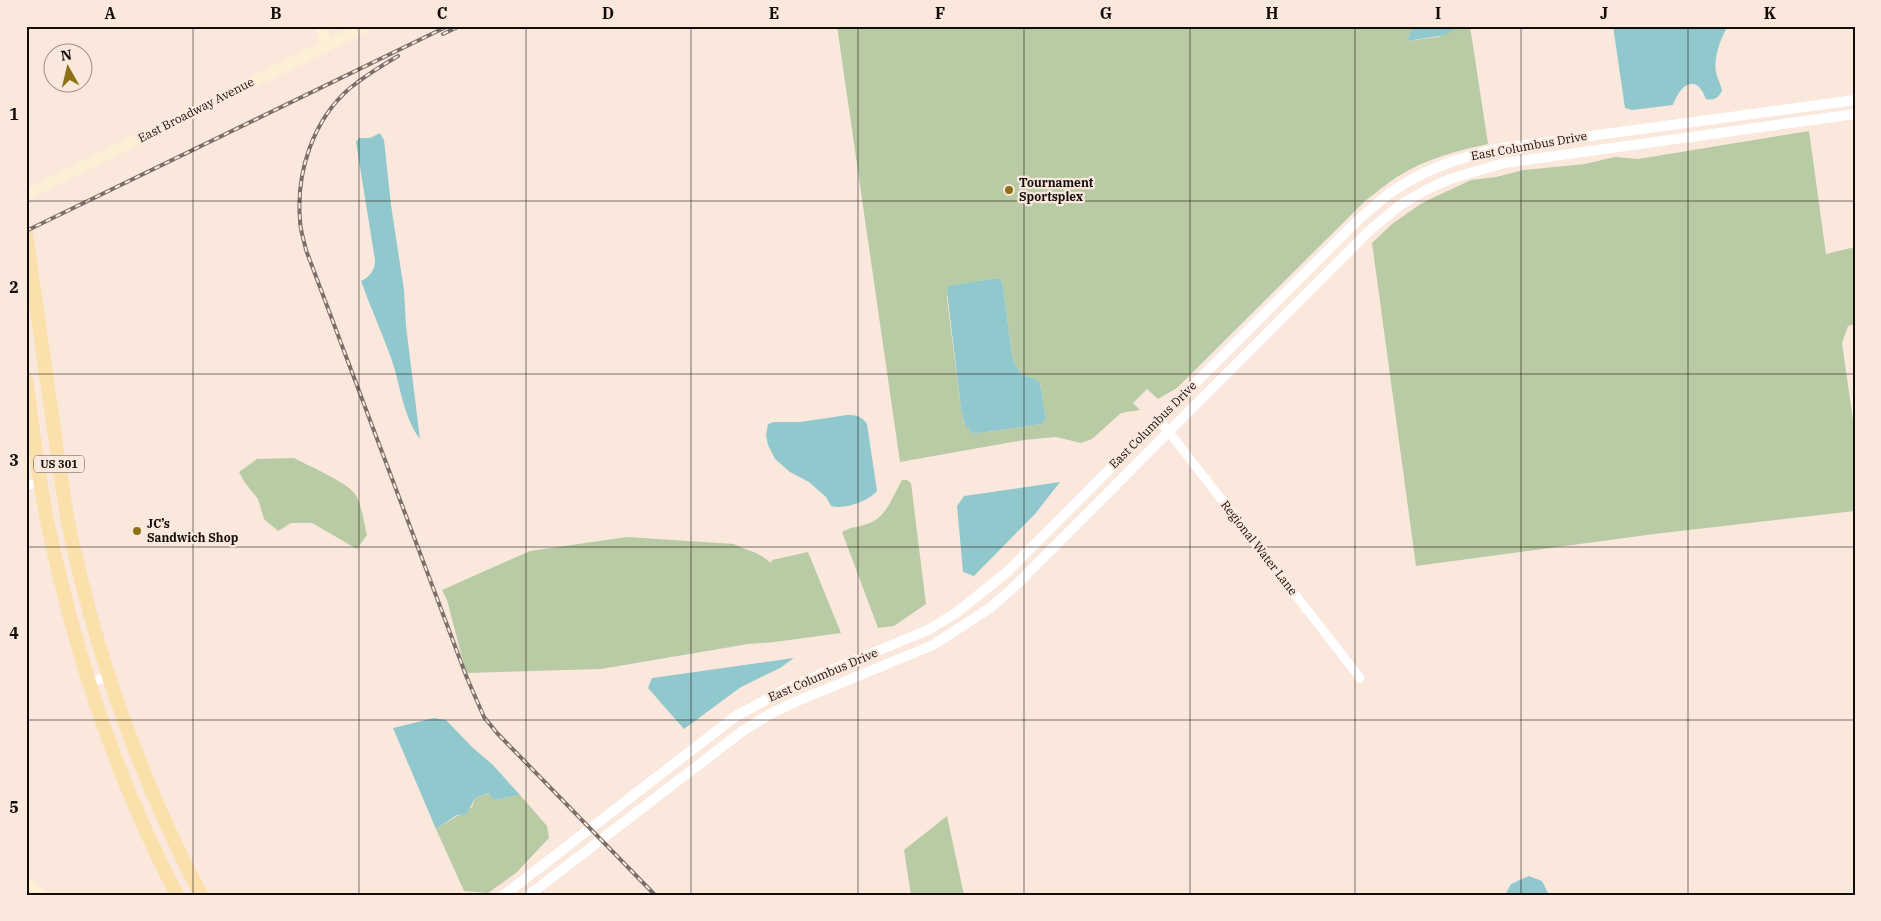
<svg xmlns="http://www.w3.org/2000/svg" width="1881" height="921" font-family="'IBM Plex Serif',serif">
<rect width="100%" height="100%" fill="#fae8dd"/>
<path fill="#b9cba4" fill-rule="evenodd" d="M837,26H1413L1407,41L1438,37L1461,26H1470L1488,144C1456,151 1425,159 1397,177C1386,184 1376,193 1366,200L1177,388L1158,399L1147,389L1133,403L1140,410L1121,413L1092,439L1081,443L1056,437L1024,440L900,462ZM997,278L1001,280L1003,286L1012,355L1014,362L1022,375L1032,378L1040,383L1046,418L1042,424L973,434L965,425L961,409L947,298L948,286Z
M1809,131L1826,254L1855,247V324L1848,326L1842,343L1855,434V511L1654,534L1416,566L1372,243L1392,224L1422,203L1471,180L1496,177L1523,170L1585,164L1615,157L1638,159Z
M294,458C307,465 347,482 355,494C362,505 364,523 367,535L357,549L312,523H291L278,531L264,519L258,499L245,483L239,472L257,459Z
M902,480H907L911,483L926,604L894,626L878,628L842,532C852,526 862,527 872,522C888,514 893,495 902,480Z
M627,537L734,544C749,552 756,550 771,563L772,560L808,552L841,633L775,642L748,644L601,669L466,673L447,600L442,590L530,551Z
M490,793L494,800L520,795L547,826L549,838L516,873L488,893L464,891L436,829L472,807L475,798Z
M947,816L964,895H911L904,850Z"/>
<path fill="#91c8ce" d="M1413,26H1461L1445,35L1407,41Z
M1613,26H1728C1720,39 1712,61 1717,76C1719,81 1721,86 1722,91C1718,98 1714,101 1706,99C1696,72 1680,85 1673,105L1632,110L1625,108Z
M380,133L384,140L391,205L404,290L406,326L420,439C403,417 400,383 391,358C382,332 370,307 361,281C370,277 375,270 375,260L356,142L359,138H370Z
M998,278L1001,280L1003,286L1012,355L1014,362L1022,375L1033,378L1040,383L1046,418L1042,424L973,434L965,425L961,409L947,291L948,286L952,285Z
M847,415C856,415 862,416 867,424L877,491C869,501 844,510 831,506L826,497L809,482L790,472L775,459L768,445L766,435L768,424L774,422H800Z
M1060,482L1035,514L974,576L963,572L957,506L964,496Z
M794,658L780,668L741,687L684,729L648,688L652,678Z
M434,718L446,720L472,747L493,765L520,795L494,800L489,793L475,798L467,814L457,815L436,829L393,728Z
M1529,876L1542,881L1549,895H1505L1511,884Z"/>
<g fill="none" stroke-linecap="round" stroke-linejoin="round">
<path stroke="#fff" stroke-width="9" d="M1159,419L1360,678
M26,486L41,482
M89,683L108,676"/>
<path stroke="#fff" stroke-width="10" d="M504,895L736,716L790,687L928,630L956,613L1006,573L1357,221C1369,211 1381,199 1393,191C1426,168 1464,156 1502,148L1855,100
M529,895L744,730L772,713L795,702L933,645L990,608L1014,587L1368,232L1400,205L1428,189L1450,179L1504,163L1855,114"/>
<path stroke="#fdf0d5" stroke-width="11" d="M319,26L328,44
M26,195L366,26
M26,882L41,895"/>
<path stroke="#fbe0ac" stroke-width="14" d="M26,234C34,290 42,346 50,402C56,442 61,482 68,522C95,652 139,777 201,895
M26,379C33,428 38,477 48,525C75,653 116,779 177,895"/>
<g stroke="#7b7069" stroke-width="4">
<path id="rail" d="M443,34L460,26
M398,56C381,66 365,76 350,88C313,120 296,172 300,220C300,230 304,240 306,250L467,678L484,717L497,733L655,895
M26,231L448,26"/>
</g>
<use href="#rail" stroke="#fae8dd" stroke-width="2" stroke-dasharray="5.5" stroke-linecap="butt"/>
</g>
<path fill="none" stroke="#120d09" stroke-width="1" stroke-opacity="0.55" d="M193,26V895M359,26V895M526,26V895M691,26V895M858,26V895M1024,26V895M1190,26V895M1355,26V895M1521,26V895M1688,26V895M26,201H1855M26,374H1855M26,547H1855M26,720H1855"/>
<g fill="#8f7115" stroke="#fae8dd" stroke-width="2">
<circle cx="1009" cy="190" r="5"/>
<circle cx="137" cy="531" r="5"/>
</g>
<g text-anchor="middle" stroke-width="4.5" stroke-linejoin="round" paint-order="stroke">
<rect fill="#fae8dd" stroke="#584f49" stroke-width="1" x="34" y="455.5" width="50" height="17" rx="4"/>
<g font-size="11" font-weight="bold" fill="#120d09">
<text x="59" y="468">US 301</text>
</g>
<g font-size="12" fill="#120d09" stroke="#fae8dd">
<text transform="translate(196 110) rotate(-27)" y="4">East Broadway Avenue</text>
<text transform="translate(1529 146) rotate(-10)" y="4">East Columbus Drive</text>
<text transform="translate(1153 425) rotate(-45)" y="4">East Columbus Drive</text>
<text transform="translate(1259 548) rotate(52)" y="4">Regional Water Lane</text>
<text transform="translate(823 675) rotate(-23)" y="4">East Columbus Drive</text>
</g>
<g font-size="12" font-weight="bold" fill="#120d09" stroke="#fae8dd" text-anchor="start">
<text x="1019" y="187">Tournament<tspan x="1019" dy="14">Sportsplex</tspan></text>
<text x="147" y="528">JC’s<tspan x="147" dy="14">Sandwich Shop</tspan></text>
</g>
</g>
<rect width="1881" height="921" fill="none" stroke="#fae8dd" stroke-width="55"/>
<g transform="translate(68 68) rotate(352)"><circle r="24" fill="#fae8dd" stroke="#9d9088"/>
<path d="M0-4L9 19L0 12L-9 19Z" fill="#8f7115"/>
<text y="-8" font-size="14" font-weight="bold" text-anchor="middle" fill="#120d09">N</text>
</g>
<rect x="28" y="28" width="1826" height="866" fill="none" stroke="#120d09" stroke-width="2"/>
<g font-size="16" text-anchor="middle" font-weight="bold" fill="#120d09">
<text x="110" y="19">A</text>
<text x="276" y="19">B</text>
<text x="442" y="19">C</text>
<text x="608" y="19">D</text>
<text x="774" y="19">E</text>
<text x="940" y="19">F</text>
<text x="1106" y="19">G</text>
<text x="1272" y="19">H</text>
<text x="1438" y="19">I</text>
<text x="1604" y="19">J</text>
<text x="1770" y="19">K</text>
<text x="14" y="120">1</text>
<text x="14" y="293">2</text>
<text x="14" y="466">3</text>
<text x="14" y="639">4</text>
<text x="14" y="813">5</text>
</g>
</svg>
